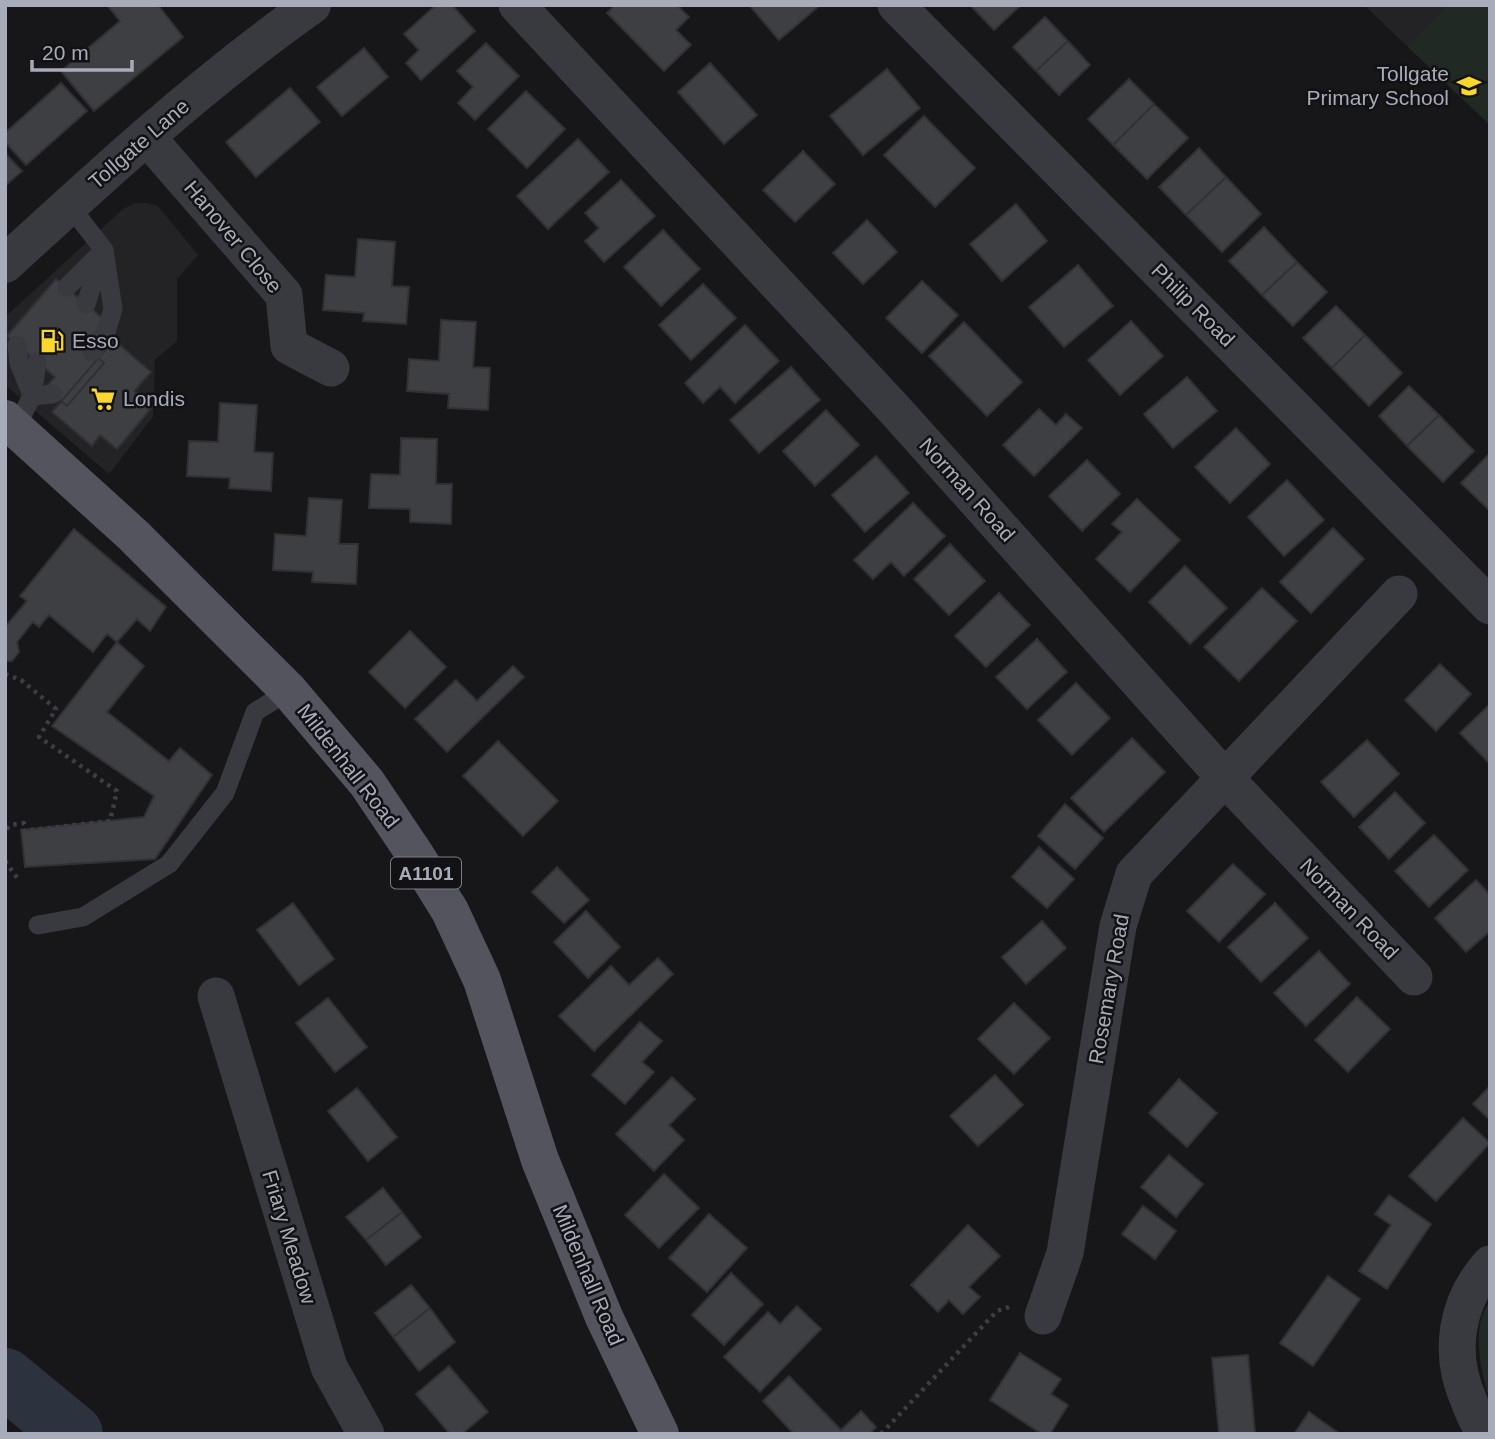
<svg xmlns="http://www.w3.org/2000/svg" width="1495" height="1439" font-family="Helvetica,sans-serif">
<rect width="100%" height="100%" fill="#171719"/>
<path fill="#232326" d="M1364,5H1490V125L1408,47Z
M135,203H146L158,206L198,255L177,279V341L155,360L153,417L109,474L5,385V317L123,209Z"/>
<path fill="#202923" d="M1448,5H1490V125L1408,47Z
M1490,1302V1400C1481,1376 1470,1323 1490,1302Z"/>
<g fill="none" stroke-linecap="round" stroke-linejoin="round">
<path stroke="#2c333e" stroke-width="60" d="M5,1378L73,1434"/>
</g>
<path fill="#3e3f43" stroke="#313135" stroke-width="2" d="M107,5H158L183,37L94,111L61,71L120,21Z
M436,5H452L475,31L421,80L406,63L419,50L404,34Z
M615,5H677L689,17L676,30L691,45L664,71L607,13Z
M749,5H819V6L779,40Z
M970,5H1021L994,30Z
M1045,17L1068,41L1036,71L1013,47Z
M1068,41L1090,65L1059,95L1036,71Z
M486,43L519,76L475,120L458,103L473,87L457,71Z
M364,48L388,77L342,116L317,87Z
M710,63L757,115L724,144L678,92Z
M887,69L920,108L863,155L830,116Z
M1129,79L1154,104L1113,145L1088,119Z
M61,83L87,111L26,165L5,142V133Z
M290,88L320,122L256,177L226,142Z
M526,91L565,129L527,168L488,129Z
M1154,104L1188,138L1147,179L1113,145Z
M924,116L975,168L935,207L884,155Z
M578,139L609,172L548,229L517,196Z
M1199,148L1226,177L1186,215L1159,187Z
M803,151L835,184L795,222L763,190Z
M5,153L22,171L5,186Z
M1226,177L1261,214L1222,252L1186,215Z
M621,180L655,216L604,262L585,241L599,228L585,213Z
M1016,204L1047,241L1002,281L970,244Z
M867,220L897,252L863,284L833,253Z
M1264,227L1297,262L1262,295L1229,261Z
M663,230L700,269L661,306L624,267Z
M358,239L395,242L392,286L409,287L406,324L363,321L364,313L323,310L326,275L355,277Z
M1297,262L1327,292L1293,326L1262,295Z
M1078,265L1113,306L1064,347L1029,307Z
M56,279L107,322L86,347L104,363L67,406L46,387L55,377L7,336Z
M922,281L958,315L922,353L886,318Z
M703,284L736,318L691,360L659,325Z
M1336,306L1365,335L1332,368L1303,338Z
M441,320L476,322L473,367L490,368L488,410L448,408L449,394L407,391L409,359L439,361Z
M1131,321L1163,356L1120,395L1088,360Z
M964,322L1022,382L987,416L929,356Z
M745,325L779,361L735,403L720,387L703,403L685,383Z
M1365,335L1402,373L1369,406L1332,368Z
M114,340L151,372L134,391L153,406L117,449L100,435L92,446L52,412Z
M791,367L820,400L759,453L730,420Z
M1187,377L1217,411L1173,448L1144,414Z
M1409,386L1439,415L1407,446L1379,416Z
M220,403L257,405L254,452L273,453L271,491L229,488L230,478L187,476L189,441L218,442Z
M1039,409L1056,425L1066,414L1082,428L1034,476L1003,445Z
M826,410L859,445L815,486L783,451Z
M1439,415L1474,451L1443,482L1407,446Z
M1236,428L1270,464L1230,503L1195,467Z
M401,438L437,439L436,484H452L451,524L410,522V509L369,508L371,474L400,475Z
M1490,453V511L1461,483Z
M876,456L909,493L865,532L832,495Z
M1087,460L1120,494L1082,531L1049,496Z
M1287,480L1324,520L1284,556L1248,517Z
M309,498L342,500L339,544H358L356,584L312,582L313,572L273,570L275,534L306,536Z
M1137,499L1180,540L1130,592L1096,559L1122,532L1112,524Z
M913,503L945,536L904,576L891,562L873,579L854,560Z
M1333,528L1364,559L1311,613L1280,582Z
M74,529L166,607L150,631L137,619L117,642L107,634L93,652L49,615L39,627L33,622L17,642L19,652L12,661H5V627L27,601L20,596Z
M950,544L985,581L949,615L914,579Z
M1185,566L1227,608L1190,644L1149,602Z
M1262,588L1297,621L1239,681L1204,647Z
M999,593L1030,625L986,667L955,636Z
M410,631L446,667L405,708L369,672Z
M1037,639L1067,672L1027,709L996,677Z
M117,642L144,666L107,712L169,761L180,748L212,775L155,859L25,867L21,830L144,817L154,796L52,726Z
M1440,664L1471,694L1436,731L1405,700Z
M513,666L524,677L447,752L415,719L456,680L477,701Z
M1076,683L1110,718L1072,755L1038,720Z
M1490,704V764L1460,733Z
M1132,738L1165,772L1104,832L1071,798Z
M1367,740L1399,774L1354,817L1321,782Z
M498,741L558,801L523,836L463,776Z
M1395,792L1425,823L1389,859L1359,827Z
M1065,804L1103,838L1075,869L1038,836Z
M1434,835L1468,870L1429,907L1395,871Z
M1039,847L1074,879L1047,908L1012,877Z
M1233,864L1265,894L1219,942L1187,911Z
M557,867L589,900L564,923L532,892Z
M1476,880L1490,895V931L1466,952L1435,918Z
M293,903L334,959L299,985L257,930Z
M1275,903L1308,938L1261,982L1228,947Z
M586,911L620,947L588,978L554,942Z
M1042,921L1066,948L1026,984L1002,957Z
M1319,951L1350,984L1306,1026L1274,993Z
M658,958L673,974L594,1051L559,1016L611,966L629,985Z
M1357,997L1390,1029L1348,1072L1315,1040Z
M328,998L367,1047L335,1072L296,1023Z
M1014,1003L1050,1038L1014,1074L978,1039Z
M640,1022L662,1041L642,1062L654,1072L625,1104L592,1075Z
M995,1075L1023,1105L978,1146L950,1116Z
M672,1077L695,1099L669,1125L684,1140L654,1171L616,1134Z
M1179,1079L1217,1113L1187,1147L1149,1113Z
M1490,1086V1120L1473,1104Z
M357,1088L397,1137L368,1161L328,1111Z
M1463,1118L1490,1143L1436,1201L1409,1176Z
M1169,1155L1203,1184L1176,1217L1141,1187Z
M664,1174L699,1208L659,1248L625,1215Z
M383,1188L402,1212L366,1240L346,1217Z
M1389,1195L1431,1224L1387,1289L1359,1271L1391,1225L1375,1214Z
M1143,1206L1176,1231L1155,1259L1122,1234Z
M402,1212L421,1237L386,1265L366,1240Z
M709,1214L747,1248L707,1292L669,1258Z
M968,1225L1000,1256L969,1287L980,1297L963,1314L949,1300L938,1312L911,1285Z
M731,1273L763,1304L724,1345L692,1315Z
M1328,1276L1360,1299L1313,1366L1280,1343Z
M411,1285L430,1308L393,1337L375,1313Z
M797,1306L821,1329L760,1392L724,1357L768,1312L780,1324Z
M430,1308L455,1342L419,1371L393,1337Z
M1020,1353L1061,1379L1051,1394L1068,1405L1050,1434H1042L990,1400Z
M1248,1355L1255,1434H1219L1212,1358Z
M449,1366L488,1412L462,1434H450L416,1394Z
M789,1376L841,1430L861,1411L876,1427L870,1434H794L763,1401Z
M1309,1412L1340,1434H1294Z"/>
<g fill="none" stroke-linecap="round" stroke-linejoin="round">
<path stroke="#3d3e45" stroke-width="4.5" stroke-dasharray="3.5 5" stroke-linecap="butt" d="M5,674L21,680L56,709L39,737L117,791L110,821L24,831V823L10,825L5,831
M5,861L18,879
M881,1434L997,1311L1009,1307"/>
<path stroke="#393940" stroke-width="19" d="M69,205L104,250L113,309L106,332L92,352
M67,287L101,253
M86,304L102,254
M17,345L19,363L32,395
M32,396L53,394
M16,427L32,396L37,362
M38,925L83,917L169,864L225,793L255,712L289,691"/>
<path stroke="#393940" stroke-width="37" d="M517,5L895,410L1224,777L1414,977
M896,5L1490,606
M146,136L284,295L289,346L331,368
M216,996L329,1367L366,1434
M1043,1316L1065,1253L1118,926L1134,874L1399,594
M1488,1434C1478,1425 1474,1414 1469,1401C1448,1354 1455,1303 1490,1264"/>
<path stroke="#393940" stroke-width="38" d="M5,264C104,173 203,82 312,5"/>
<path stroke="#53545d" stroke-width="38" d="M5,419L133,535L289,691L367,783L414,853L450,911L482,980L540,1160L604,1317L660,1434"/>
</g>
<defs>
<g id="school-bare" transform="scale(1.89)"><path d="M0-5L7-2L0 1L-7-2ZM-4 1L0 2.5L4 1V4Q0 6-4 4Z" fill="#fbd62d" stroke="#121214" stroke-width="2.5" paint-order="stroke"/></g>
<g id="fuel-bare" transform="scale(1.89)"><path d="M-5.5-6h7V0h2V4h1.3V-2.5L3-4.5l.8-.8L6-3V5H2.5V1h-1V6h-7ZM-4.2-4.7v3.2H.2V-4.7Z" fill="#fbd62d" stroke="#121214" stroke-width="2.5" paint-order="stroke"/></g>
<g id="supermarket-bare" transform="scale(1.89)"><path d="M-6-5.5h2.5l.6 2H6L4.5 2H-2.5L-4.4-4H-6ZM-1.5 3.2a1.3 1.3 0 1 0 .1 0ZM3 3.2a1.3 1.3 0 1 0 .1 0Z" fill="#fbd62d" stroke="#121214" stroke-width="2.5" paint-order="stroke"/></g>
</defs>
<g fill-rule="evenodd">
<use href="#school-bare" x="1469" y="86"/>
<use href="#fuel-bare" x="52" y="341"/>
<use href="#supermarket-bare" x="103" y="399"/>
</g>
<g text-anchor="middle" stroke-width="5" stroke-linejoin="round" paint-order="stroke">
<rect fill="#121214" stroke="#7b7d88" stroke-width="2" x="391" y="857.5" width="70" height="31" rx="5"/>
<g font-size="19" font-weight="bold" fill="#a8abb9">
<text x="426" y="880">A1101</text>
</g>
<g font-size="21" fill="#a8abb9" stroke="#121214" text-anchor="start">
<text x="1449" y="81" text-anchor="end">Tollgate<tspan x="1449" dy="24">Primary School</tspan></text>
<text x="72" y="348">Esso</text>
<text x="123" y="406">Londis</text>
</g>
<g font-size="21" fill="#a8abb9" stroke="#121214">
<text transform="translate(139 144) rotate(-41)" y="7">Tollgate Lane</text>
<text transform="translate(233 237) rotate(50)" y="7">Hanover Close</text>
<text transform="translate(1193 305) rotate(45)" y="7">Philip Road</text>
<text transform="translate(967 490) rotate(48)" y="7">Norman Road</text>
<text transform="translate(348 766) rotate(52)" y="7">Mildenhall Road</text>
<text transform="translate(1349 909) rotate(46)" y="7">Norman Road</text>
<text transform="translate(1109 989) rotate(-80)" y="7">Rosemary Road</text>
<text transform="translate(289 1237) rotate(73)" y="7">Friary Meadow</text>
<text transform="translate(588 1275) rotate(67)" y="7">Mildenhall Road</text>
</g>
</g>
<rect width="1495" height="1439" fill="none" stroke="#a8abb9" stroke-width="14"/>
<path d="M32 60v10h100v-10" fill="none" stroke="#a8abb9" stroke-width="3.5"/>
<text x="42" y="60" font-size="21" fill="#a8abb9" stroke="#121214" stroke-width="5" paint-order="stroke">20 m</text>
</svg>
